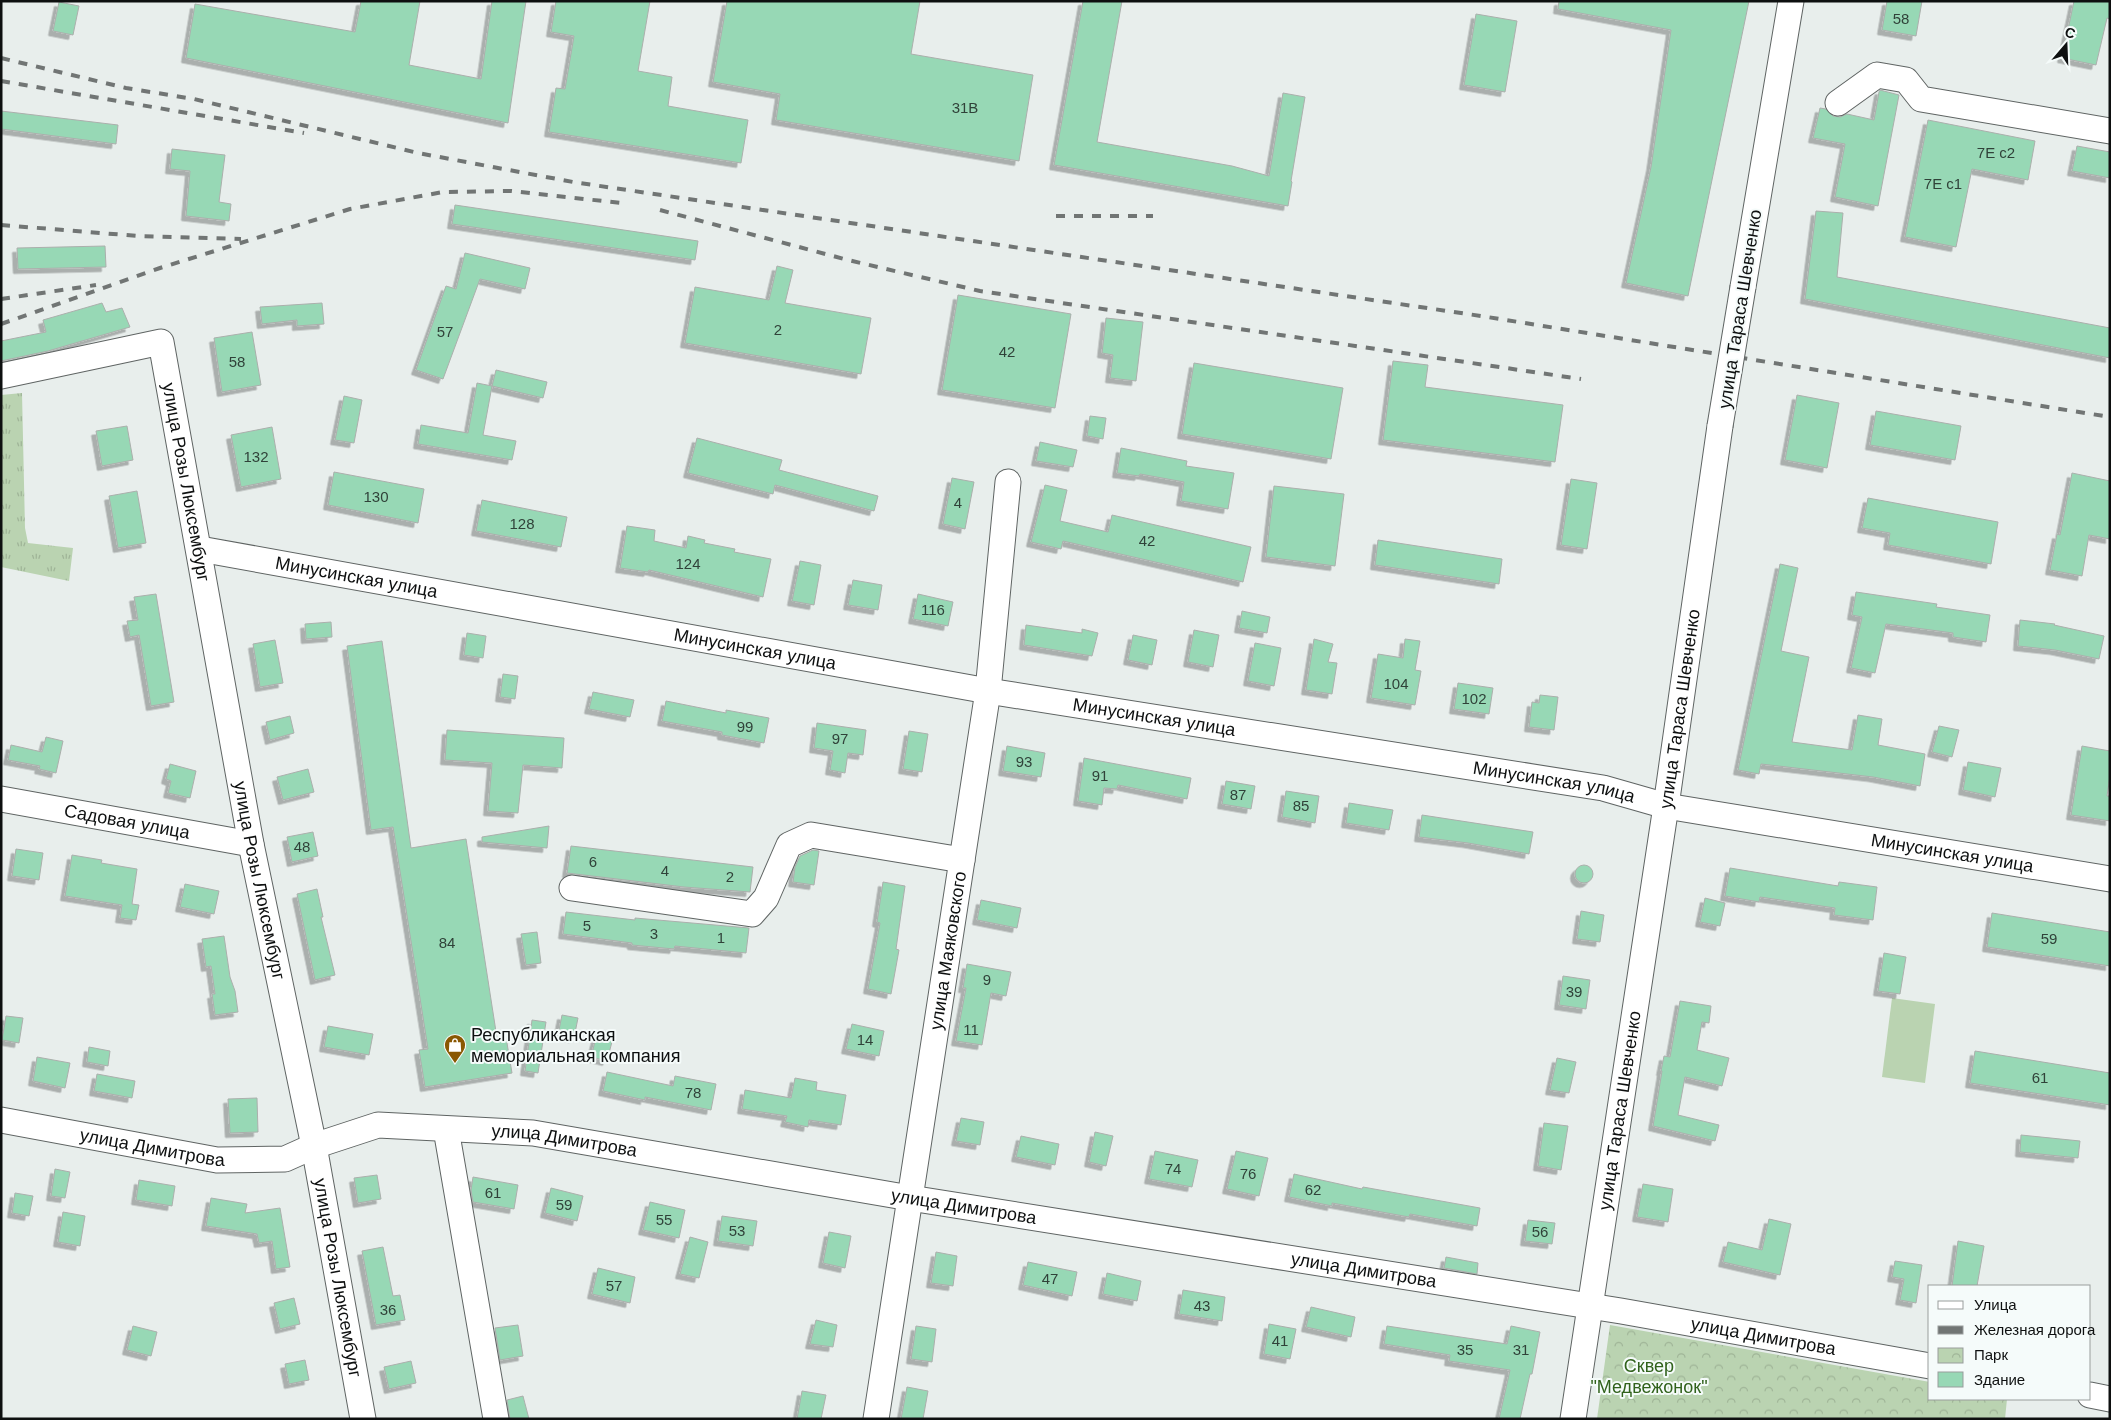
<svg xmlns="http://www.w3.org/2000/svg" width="2111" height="1420" font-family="Helvetica,sans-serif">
<defs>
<pattern id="grass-tufts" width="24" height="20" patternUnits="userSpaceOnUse" patternTransform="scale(1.25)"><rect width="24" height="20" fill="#bad3b1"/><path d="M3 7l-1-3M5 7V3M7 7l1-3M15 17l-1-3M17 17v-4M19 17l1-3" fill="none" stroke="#9fb497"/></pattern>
<pattern id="park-crowns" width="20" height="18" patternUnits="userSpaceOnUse" patternTransform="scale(1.25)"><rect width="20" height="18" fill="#bad3b1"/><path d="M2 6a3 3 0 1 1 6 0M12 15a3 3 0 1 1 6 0" fill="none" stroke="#9fb497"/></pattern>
<filter id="shadow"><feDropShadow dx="-4.5" dy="4.5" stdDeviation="0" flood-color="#0004"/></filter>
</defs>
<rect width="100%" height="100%" fill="#e8eeec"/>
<path fill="url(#grass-tufts)" d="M22,393L25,528L28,543L73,548L69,581L1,567V395Z"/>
<path fill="url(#park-crowns)" d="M1610,1325L1930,1382V1399H2007L2005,1419H1597Z"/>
<path fill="#bad3b1" d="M1892,998L1935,1004L1925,1083L1882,1077Z"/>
<path fill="#97d8b5" stroke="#abafac" filter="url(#shadow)" d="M361,1H420L409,65L481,79L492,1H526L508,123L186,58L195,4L355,32Z
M556,1H650L638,71L672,77L668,106L748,120L741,163L549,132L556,88L565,89L574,36L551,32Z
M727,1H920L911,54L1033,75L1019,161L776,120L780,94L713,82Z
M1083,1H1122L1097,142L1232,166L1269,176L1283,93L1305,97L1291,181L1292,182L1288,206L1054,165Z
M1559,1H1749L1688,296L1626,283L1651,167L1671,30L1558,9Z
M1887,1H1922L1916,36L1882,30Z
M2074,1H2110V19L2107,18L2096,65L2062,58Z
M59,2L79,6L73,35L53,31Z
M1476,14L1517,21L1505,92L1464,85Z
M1880,90L1899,95L1878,206L1835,197L1845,144L1813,138L1820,108L1826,109L1833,116L1840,117L1847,114L1874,120L1879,92Z
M1,111L118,125L116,144L1,129Z
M1928,120L2035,141L2028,180L1972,169L1956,247L1905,237Z
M2077,146L2110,152V178L2072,171Z
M172,149L225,155L219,202L231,204L229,221L186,216L190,171L170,169Z
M455,205L698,241L695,260L452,224Z
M1816,211L1843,213L1837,277L2110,328V358L1805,299Z
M105,246L106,267L18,269L17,248Z
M465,253L530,268L525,289L480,279L443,379L416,370L446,286L456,289Z
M777,266L793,270L785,303L871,318L861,374L685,343L695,287L769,300Z
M958,295L1071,314L1055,408L942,390Z
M102,303L106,312L122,308L130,327L48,351L1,361V341L46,332L43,320Z
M322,303L324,324L297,326V320L262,324L260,307Z
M1106,318L1143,322L1136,381L1110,378L1113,355L1102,353Z
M252,332L261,385L222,392L214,338Z
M1393,361L1428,365L1425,387L1563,405L1555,462L1383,440Z
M1194,363L1343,388L1331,459L1182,434Z
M496,370L547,382L543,398L492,386Z
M477,383L492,386L483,435L516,441L512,460L418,444L421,425L468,433Z
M1797,395L1839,403L1827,468L1785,460Z
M344,396L362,400L354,443L335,440Z
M1876,411L1961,426L1955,460L1870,445Z
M1090,416L1106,418L1103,439L1087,436Z
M127,426L133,460L102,466L96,431Z
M272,427L281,479L241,487L231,435Z
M697,438L782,460L779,470L878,496L874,511L775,485L773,494L688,473Z
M1040,442L1077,450L1073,467L1036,461Z
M1121,448L1187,461L1186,466L1234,473L1228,509L1181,501L1184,482L1140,474L1139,476L1117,473Z
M334,472L424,489L418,523L328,505Z
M2072,473L2110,481V539L2089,535L2082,576L2050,570L2057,534L2060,535Z
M952,478L974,482L965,529L943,524Z
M1571,479L1597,483L1587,549L1561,545Z
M1045,485L1067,490L1060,521L1108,532L1112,515L1251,547L1243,582L1063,541L1061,549L1031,542Z
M1274,486L1344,494L1335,566L1266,557Z
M137,491L146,543L118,548L109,496Z
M1868,498L1998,522L1991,564L1888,545L1890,533L1862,528Z
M482,500L567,517L561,547L476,531Z
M627,526L655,530L654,541L686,548L688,536L705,540L704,543L735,549L734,552L771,559L763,597L649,570L648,572L620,568Z
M1378,540L1502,559L1499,584L1375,565Z
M800,561L821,565L814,605L792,601Z
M1780,564L1798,568L1781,651L1809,657L1792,742L1852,750L1858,715L1882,719L1878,745L1925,754L1920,786L1873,777L1761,764L1759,774L1738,770Z
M853,580L882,585L878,610L848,605Z
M1856,592L1937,604L1936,607L1990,615L1986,642L1953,637V633L1886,624L1875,673L1851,668L1862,617L1852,615Z
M156,594L174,702L151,706L139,635L130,637L127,621L138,620L134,597Z
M918,594L953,602L948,626L913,619Z
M1242,611L1270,617L1267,633L1239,628Z
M2020,620L2055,624L2054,625L2104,636L2099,659L2055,650L2018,646Z
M331,622L332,637L306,639L305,624Z
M1026,625L1082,633V629L1098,633L1092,656L1024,645Z
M1194,630L1219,635L1213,667L1188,662Z
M467,633L486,636L483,658L464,655Z
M1133,635L1157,640L1152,665L1128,660Z
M1314,639L1333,644L1328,662L1337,663L1332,694L1306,690Z
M1405,639L1420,641L1415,670L1421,671L1415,705L1371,698L1378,654L1403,658Z
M275,640L283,683L260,687L253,644Z
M382,641L411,848L466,839L497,1038L506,1037L512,1073L425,1087L419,1050L428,1049L393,827L371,830L347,646Z
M1255,643L1281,648L1274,686L1248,681Z
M503,674L518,676L515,699L500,697Z
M1458,683L1493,688L1489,714L1454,709Z
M593,692L634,700L630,717L589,709Z
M1540,695L1558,697L1554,730L1529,727L1532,702L1539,703Z
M666,701L726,713V710L769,718L764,743L722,735V732L662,721Z
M290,716L294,733L270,740L266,722Z
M817,723L866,730L863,755L848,753L845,773L830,770L833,751L814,748Z
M1939,726L1959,730L1952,757L1932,752Z
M447,730L564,738L562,768L523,765L518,813L488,811L492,763L445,760Z
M909,731L928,734L922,772L903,769Z
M46,737L63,741L56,773L39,769L40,766L8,760L11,745L42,752Z
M1007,746L1045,753L1041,777L1003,771Z
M2082,746L2110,751V776L2107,796H2110V821L2071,815Z
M1084,758L1191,778L1187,799L1118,785L1117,789L1104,788L1102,805L1078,801Z
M1968,762L2001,768L1995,797L1963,790Z
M170,764L196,771L190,798L168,793L171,781L166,779Z
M308,769L314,792L283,800L277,777Z
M1226,781L1255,786L1251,809L1222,804Z
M1286,791L1319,796L1315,823L1282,817Z
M1349,803L1393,810L1389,830L1346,823Z
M1422,815L1533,832L1529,854L1468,843L1419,837Z
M549,826L547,848L482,842V837Z
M313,832L318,856L292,862L287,837Z
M571,846L753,867L750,892L684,887L567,873Z
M16,849L43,853L39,880L12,876Z
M813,850L819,851L814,885L793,882L795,867L800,856Z
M72,855L102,860L101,863L137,869L132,904L139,905L136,920L120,918L122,905L65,896Z
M1575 874a9 9 0 1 1 18 0a9 9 0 1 1-18 0Z
M1730,868L1838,886L1839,882L1877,887L1873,920L1834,915L1835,908L1760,897L1759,902L1725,896Z
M883,882L905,886L896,949L899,950L891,994L868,989L880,923L877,922Z
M185,884L219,891L214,914L180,907Z
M317,889L323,917H321L335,975L315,980L297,894Z
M1705,898L1725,903L1720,926L1700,922Z
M981,900L1021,908L1017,928L977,920Z
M1581,911L1604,915L1600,942L1577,939Z
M566,912L635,920V918L749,928L746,953L675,946L674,949L632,945V943L563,934Z
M1992,913L2110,932V966L1987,947Z
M537,932L541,963L526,965L521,934Z
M224,936L230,977L235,991L238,1012L215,1015L212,994H215L211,966L206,967L202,939Z
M1884,953L1906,957L1900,994L1878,991Z
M967,964L1011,972L1006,996L991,993L982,1045L956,1041L966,988H963Z
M1563,976L1590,980L1586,1009L1559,1005Z
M1680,1001L1711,1006L1709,1023L1702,1022L1697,1050L1729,1058L1722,1086L1685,1077L1678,1115L1719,1125L1715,1141L1653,1126L1662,1071H1661L1664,1056L1670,1057Z
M562,1015L578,1018L574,1038L558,1035Z
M6,1016L23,1018L19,1043L2,1040Z
M532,1020L546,1022L538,1073L525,1071Z
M852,1024L884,1031L879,1056L846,1049Z
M328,1026L373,1034L369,1055L324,1047Z
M598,1030L614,1034L607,1061L591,1057Z
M89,1047L110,1051L108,1066L87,1062Z
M1975,1051L2110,1073V1105L1970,1083Z
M37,1057L70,1063L65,1088L33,1081Z
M1557,1058L1576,1062L1569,1093L1550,1090Z
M607,1072L673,1086L675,1076L716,1084L711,1110L645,1097V1100L603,1091Z
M97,1074L135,1081L132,1098L94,1091Z
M795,1078L817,1082L816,1090L846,1095L841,1125L809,1120L808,1127L785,1122L787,1116L742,1109L745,1090L791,1098Z
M257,1098L258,1132L230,1133L228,1099Z
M961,1118L984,1122L980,1145L956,1141Z
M1544,1123L1568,1126L1561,1170L1538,1166Z
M1095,1132L1113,1136L1106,1166L1089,1162Z
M2021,1135L2080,1141L2078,1158L2020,1152Z
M1021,1136L1059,1144L1055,1165L1016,1157Z
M1155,1151L1198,1160L1192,1187L1149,1179Z
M1236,1151L1268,1158L1259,1196L1227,1189Z
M55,1169L70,1172L65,1198L51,1196Z
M1294,1174L1362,1189L1363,1187L1480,1208L1477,1226L1410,1214L1409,1217L1332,1203V1206L1289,1197Z
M377,1175L381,1199L358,1203L354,1178Z
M473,1177L518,1185L514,1209L473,1202L471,1190Z
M139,1180L175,1186L172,1206L136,1200Z
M1643,1184L1673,1189L1668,1222L1637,1217Z
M551,1188L583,1196L577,1221L545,1213Z
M15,1193L33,1196L29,1216L12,1213Z
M211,1198L247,1204L245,1213L280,1208L290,1267L276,1269L272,1241L259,1243L257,1234L206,1226Z
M650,1202L685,1210L679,1238L643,1230Z
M63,1212L85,1216L80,1246L58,1242Z
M722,1216L757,1221L753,1246L718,1241Z
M1769,1219L1791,1224L1780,1275L1723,1262L1728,1242L1762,1250Z
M1528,1220L1555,1223L1552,1244L1525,1241Z
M829,1232L851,1236L845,1268L823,1263Z
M690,1237L708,1242L699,1278L680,1274Z
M1958,1241L1984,1246L1977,1286H1952Z
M383,1247L393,1296L400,1295L405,1320L376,1325L362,1251Z
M936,1252L957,1256L953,1286L931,1283Z
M1446,1257L1478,1263L1477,1274L1444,1268Z
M1895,1261L1922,1265L1916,1303L1900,1300L1904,1279L1892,1277Z
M1028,1262L1077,1272L1072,1296L1023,1285Z
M598,1268L635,1277L630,1303L592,1294Z
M1107,1273L1141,1281L1137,1301L1103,1294Z
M1183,1290L1225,1297L1222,1321L1179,1314Z
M294,1298L300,1324L280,1329L274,1303Z
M1311,1307L1355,1317L1351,1337L1306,1327Z
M816,1320L837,1325L833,1347L810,1344Z
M1269,1324L1296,1329L1290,1359L1264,1354Z
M518,1325L523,1356L500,1360L495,1328Z
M133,1326L157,1332L151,1356L127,1350Z
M916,1326L936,1329L932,1362L911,1359Z
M1387,1326L1507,1344L1511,1326L1540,1332L1532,1374H1530L1520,1419H1499L1510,1370L1449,1361L1450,1355L1384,1344Z
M305,1360L309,1380L289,1384L285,1364Z
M411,1361L416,1383L389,1389L384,1367Z
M907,1387L928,1391L923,1419H901Z
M802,1391L826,1395L821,1419H797Z
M523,1396L529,1419H510L507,1400Z"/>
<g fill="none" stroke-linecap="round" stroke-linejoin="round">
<g stroke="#5f6463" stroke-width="27">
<g id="minor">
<path d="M1838,103L1877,75L1906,80L1921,99L2110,131"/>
<path d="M1743,287L1791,1"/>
<path id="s1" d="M1,376L161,342L251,844L314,1146L363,1419"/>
<path id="s2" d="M200,549L988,691L1603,788L1666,806L2110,879"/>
<path id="s3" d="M1,799L251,844"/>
<path d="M572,888L752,914L766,898L789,845L811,835L962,860"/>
<path id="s4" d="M1,1120L217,1160L285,1159L314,1146L378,1125L533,1133L910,1198L1621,1311L1930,1366"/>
<path d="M446,1129L496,1419"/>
<path d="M2090,1395L2110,1399"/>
<path id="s5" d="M876,1419L988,691L1008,482"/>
<path id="s6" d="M1573,1419L1666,806L1720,426"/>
</g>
</g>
<use href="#minor" stroke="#fff" stroke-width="25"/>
<path stroke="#717574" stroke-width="4" stroke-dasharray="9 9" stroke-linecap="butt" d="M1,58L126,88L194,99L418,153L573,182L1481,316L2110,417
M1,81L304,133
M660,210L848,260L980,291L1581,379
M1056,216H1153
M1,225L138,236L241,239
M1,299L96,285
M1,324L160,268L350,209L443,192L511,191L621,203"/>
<g stroke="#5f6463" stroke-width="27" stroke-linecap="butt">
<path id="minor-bridge" d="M1720,426L1743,287"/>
</g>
<use href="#minor-bridge" stroke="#fff" stroke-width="25"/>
</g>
<defs>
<g id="shop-pin" transform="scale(1.125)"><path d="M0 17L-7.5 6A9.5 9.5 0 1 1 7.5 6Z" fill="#8a5802" stroke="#f5fbfa"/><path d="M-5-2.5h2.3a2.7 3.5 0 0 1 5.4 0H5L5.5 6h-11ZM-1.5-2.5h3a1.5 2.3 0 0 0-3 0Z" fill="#fff"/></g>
</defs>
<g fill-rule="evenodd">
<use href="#shop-pin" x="455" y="1045"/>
</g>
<g text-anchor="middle" stroke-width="4" stroke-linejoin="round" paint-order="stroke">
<g font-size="15" fill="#304239">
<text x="1901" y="24">58</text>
<text x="965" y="113">31В</text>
<text x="1996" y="158">7Е с2</text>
<text x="1943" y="189">7Е с1</text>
<text x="778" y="335">2</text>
<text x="445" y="337">57</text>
<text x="1007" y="357">42</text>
<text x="237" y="367">58</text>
<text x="256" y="462">132</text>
<text x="376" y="502">130</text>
<text x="958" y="508">4</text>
<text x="522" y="529">128</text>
<text x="1147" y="546">42</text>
<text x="688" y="569">124</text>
<text x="933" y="615">116</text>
<text x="1396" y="689">104</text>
<text x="1474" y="704">102</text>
<text x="745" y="732">99</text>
<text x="840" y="744">97</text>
<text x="1024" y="767">93</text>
<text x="1100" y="781">91</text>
<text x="1238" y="800">87</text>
<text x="1301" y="811">85</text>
<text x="302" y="852">48</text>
<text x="593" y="867">6</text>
<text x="665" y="876">4</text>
<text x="730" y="882">2</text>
<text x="587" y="931">5</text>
<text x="654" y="939">3</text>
<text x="721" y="943">1</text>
<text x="2049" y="944">59</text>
<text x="447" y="948">84</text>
<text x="987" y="985">9</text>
<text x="1574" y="997">39</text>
<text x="971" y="1035">11</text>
<text x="865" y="1045">14</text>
<text x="2040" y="1083">61</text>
<text x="693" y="1098">78</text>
<text x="1173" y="1174">74</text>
<text x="1248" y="1179">76</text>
<text x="1313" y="1195">62</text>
<text x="493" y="1198">61</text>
<text x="564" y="1210">59</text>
<text x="664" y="1225">55</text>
<text x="737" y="1236">53</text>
<text x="1540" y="1237">56</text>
<text x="1050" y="1284">47</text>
<text x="614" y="1291">57</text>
<text x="1202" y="1311">43</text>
<text x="388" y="1315">36</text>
<text x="1280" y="1346">41</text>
<text x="1465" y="1355">35</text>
<text x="1521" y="1355">31</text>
</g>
<g font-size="18" fill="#0e1010" stroke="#f5fbfa">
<text transform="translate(1740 309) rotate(-81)" y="6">улица Тараса Шевченко</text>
<text dy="6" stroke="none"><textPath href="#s1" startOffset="306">улица Розы Люксембург</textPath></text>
<text dy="6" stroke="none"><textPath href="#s2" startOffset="159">Минусинская улица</textPath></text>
<text dy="6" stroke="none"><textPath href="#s2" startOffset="564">Минусинская улица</textPath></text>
<text dy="6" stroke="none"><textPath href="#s6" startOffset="718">улица Тараса Шевченко</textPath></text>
<text dy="6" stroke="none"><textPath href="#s2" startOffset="969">Минусинская улица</textPath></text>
<text dy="6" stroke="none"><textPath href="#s2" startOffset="1374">Минусинская улица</textPath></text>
<text dy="6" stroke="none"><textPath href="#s3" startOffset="128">Садовая улица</textPath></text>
<text dy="6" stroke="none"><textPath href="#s2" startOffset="1779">Минусинская улица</textPath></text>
<text dy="6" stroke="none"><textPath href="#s1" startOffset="711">улица Розы Люксембург</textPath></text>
<text dy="6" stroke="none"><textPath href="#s5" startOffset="474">улица Маяковского</textPath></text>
<text dy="6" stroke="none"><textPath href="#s6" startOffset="312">улица Тараса Шевченко</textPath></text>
<text dy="6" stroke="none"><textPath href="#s4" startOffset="574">улица Димитрова</textPath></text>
<text dy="6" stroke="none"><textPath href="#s4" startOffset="154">улица Димитрова</textPath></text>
<text dy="6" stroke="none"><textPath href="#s4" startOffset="979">улица Димитрова</textPath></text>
<text dy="6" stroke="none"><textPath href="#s4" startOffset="1384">улица Димитрова</textPath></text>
<text dy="6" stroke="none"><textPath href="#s1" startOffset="1116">улица Розы Люксембург</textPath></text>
<text dy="6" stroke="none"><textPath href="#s4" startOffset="1789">улица Димитрова</textPath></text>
</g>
<g font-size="18" fill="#0e1010" stroke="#f5fbfa" text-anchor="start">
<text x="471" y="1041">Республиканская<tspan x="471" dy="21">мемориальная компания</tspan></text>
</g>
<g font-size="18" fill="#31621c" stroke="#f5fbfa">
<text x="1649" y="1372">Сквер<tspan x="1649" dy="21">"Медвежонок"</tspan></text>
</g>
</g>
<rect width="2111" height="1420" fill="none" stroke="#0e1010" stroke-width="5"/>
<rect x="1928" y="1285" width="162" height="115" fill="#f5fbfa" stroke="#999d9c"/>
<rect x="1938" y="1301" width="25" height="8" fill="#ffffff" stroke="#999d9c"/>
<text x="1974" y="1310" font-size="15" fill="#0e1010">Улица</text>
<rect x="1938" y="1326" width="25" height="8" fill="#717574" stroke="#999d9c"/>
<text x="1974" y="1335" font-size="15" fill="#0e1010">Железная дорога</text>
<rect x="1938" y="1348" width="25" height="15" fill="url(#park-crowns)" stroke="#999d9c"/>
<text x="1974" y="1360" font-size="15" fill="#0e1010">Парк</text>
<rect x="1938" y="1372" width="25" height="15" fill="#97d8b5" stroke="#999d9c"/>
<text x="1974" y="1385" font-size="15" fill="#0e1010">Здание</text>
<g transform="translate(2066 45) rotate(19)" stroke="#f5fbfa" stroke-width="4" paint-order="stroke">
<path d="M0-4L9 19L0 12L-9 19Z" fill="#0e1010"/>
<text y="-8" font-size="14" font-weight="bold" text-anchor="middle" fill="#0e1010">С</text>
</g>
</svg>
